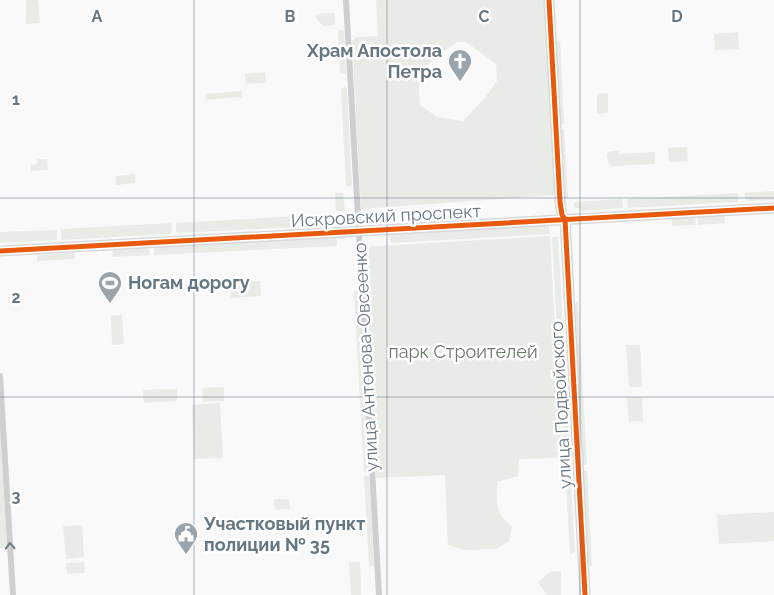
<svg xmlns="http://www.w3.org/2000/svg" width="774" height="595" font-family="Raleway,sans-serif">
<rect width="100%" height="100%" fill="#f9f9f9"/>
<path fill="#e8ebe6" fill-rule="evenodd" d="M26,0H38L40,23L26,24Z
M376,0H544L555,195L361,209L352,41L357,37L378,36ZM458,42H466L496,64L497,81L485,98L463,121L437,117L420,105L418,74L439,54Z
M335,13V25L323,26L316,18V14Z
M338,29L344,31L346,74H340Z
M738,32L739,49L715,50L714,34Z
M560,40L564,124L560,125L556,42Z
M265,72L266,83L246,84L245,74Z
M345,86L347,89L352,186H346L341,89Z
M242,91V97L206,100L205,94Z
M608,93V113L597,114V94Z
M560,129H564L568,198H564Z
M687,147L688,161L669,162L668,148Z
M610,151H618L620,154L655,152V164L611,166L608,164L607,154Z
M37,159H47L48,170L31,171V165L37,164Z
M135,174V183L116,185V176Z
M774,191V200L748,201L747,199H745V193Z
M335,193H343L345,211H336Z
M738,193V202L628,208L627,199Z
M622,199L623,208L581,211L580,208H574V202Z
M333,214L334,225L179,233L176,231V223Z
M724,214L725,215V223L698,225V215Z
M695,215L696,225L672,226V218Z
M171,223L172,232L170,234L61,240V229Z
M548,224L550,234L392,243L388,235H391V232Z
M57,230V240L0,243V232Z
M345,235V239H337V246L154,255V245Z
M550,236L562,458L519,459L518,476L497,482C497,504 494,511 512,527L509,541L497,549L465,550L448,545L445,475L376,478L363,247Z
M552,237H558L571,476L565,477Z
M148,246L150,255L112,257L113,248Z
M75,253V259L37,261V255Z
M260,281L261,296L231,298L230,283Z
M359,290L369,472H364L354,291Z
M578,302L587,465H581L573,304Z
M122,315L124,344L112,345L111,316Z
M626,345H640L642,387H629Z
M224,387V401L203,402L202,388Z
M177,389V401L144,403L143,390Z
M642,397L643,421L629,422L627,398Z
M220,403L223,458L194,459L192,405Z
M0,423L7,548H0Z
M587,470L592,566H587L581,471Z
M364,476H369L374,566L369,567Z
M566,482L571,484L575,552L570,555Z
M274,499H289L290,509L275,510Z
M774,512V541L719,544L717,515Z
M82,525L84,557L66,559L63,526Z
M84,562L85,573L67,574L66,563Z
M360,562L361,595H351L349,563Z
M561,571V595H547L538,582L550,572Z"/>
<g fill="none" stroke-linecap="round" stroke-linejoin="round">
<g stroke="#d5d6d7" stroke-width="11">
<path id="secondary" d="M549,0L560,202L562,215L565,219L585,595
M0,251L774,208"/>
</g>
<path stroke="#cecfd0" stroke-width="6" d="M346,0L379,595
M0,376L13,595"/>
<use href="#secondary" stroke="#e1e2e2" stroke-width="9"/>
<g stroke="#fff" stroke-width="8">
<path id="cycleway" d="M549,0L560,202L562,215L565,219L585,595
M0,251L774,208"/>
</g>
<use href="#cycleway" stroke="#e8590c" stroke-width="5"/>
</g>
<defs><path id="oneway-chevron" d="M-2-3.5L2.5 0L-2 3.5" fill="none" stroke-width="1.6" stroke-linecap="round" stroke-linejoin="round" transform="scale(1.25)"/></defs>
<use stroke="#707f8b" href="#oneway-chevron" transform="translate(10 546) rotate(-93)"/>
<path fill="none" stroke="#657683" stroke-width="1" stroke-opacity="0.55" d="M194,0V595M387,0V595M580,0V595M0,198H774M0,397H774"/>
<defs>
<g id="church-pin" transform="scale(1.25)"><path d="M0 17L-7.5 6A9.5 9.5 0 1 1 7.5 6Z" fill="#99a4ac" stroke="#fff"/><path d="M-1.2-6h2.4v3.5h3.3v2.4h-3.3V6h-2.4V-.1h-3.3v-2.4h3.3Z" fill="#fff"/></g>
<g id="stadium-pin" transform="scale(1.25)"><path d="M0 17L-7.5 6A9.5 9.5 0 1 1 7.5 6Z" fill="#99a4ac" stroke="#fff"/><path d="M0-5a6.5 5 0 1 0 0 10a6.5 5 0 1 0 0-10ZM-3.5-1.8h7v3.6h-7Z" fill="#fff"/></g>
<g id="civic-pin" transform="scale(1.25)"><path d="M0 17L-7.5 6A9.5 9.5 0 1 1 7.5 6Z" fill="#99a4ac" stroke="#fff"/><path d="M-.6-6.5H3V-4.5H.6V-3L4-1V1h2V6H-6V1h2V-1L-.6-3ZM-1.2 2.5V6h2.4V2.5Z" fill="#fff"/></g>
</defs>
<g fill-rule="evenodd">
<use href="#church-pin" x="460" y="61"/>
<use href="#stadium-pin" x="110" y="283"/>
<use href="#civic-pin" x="186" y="534"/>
</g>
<g text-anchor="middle" stroke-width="5" stroke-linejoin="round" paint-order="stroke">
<g font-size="18" font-weight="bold" fill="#657683" stroke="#fff" text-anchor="start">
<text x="442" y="57" text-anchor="end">Храм Апостола<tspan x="442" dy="21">Петра</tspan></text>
<text x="128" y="289">Ногам дорогу</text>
<text x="204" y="530">Участковый пункт<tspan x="204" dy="21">полиции № 35</tspan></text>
</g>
<g font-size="18" fill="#657683" stroke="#fff">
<text transform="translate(386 216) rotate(-3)" y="6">Искровский проспект</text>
<text transform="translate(366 357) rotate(-93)" y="6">улица Антонова-Овсеенко</text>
<text transform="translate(561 405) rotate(-93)" y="6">улица Подвойского</text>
</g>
<g font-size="18" fill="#687a64" stroke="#fff">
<text x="463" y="358">парк Строителей</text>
</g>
</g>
<g font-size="16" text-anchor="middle" font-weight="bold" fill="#657683" stroke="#fff" stroke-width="5" stroke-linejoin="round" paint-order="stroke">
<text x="97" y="22">A</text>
<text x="290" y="22">B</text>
<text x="484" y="22">C</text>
<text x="677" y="22">D</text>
<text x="16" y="105">1</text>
<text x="16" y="303">2</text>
<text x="16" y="502">3</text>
</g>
</svg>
